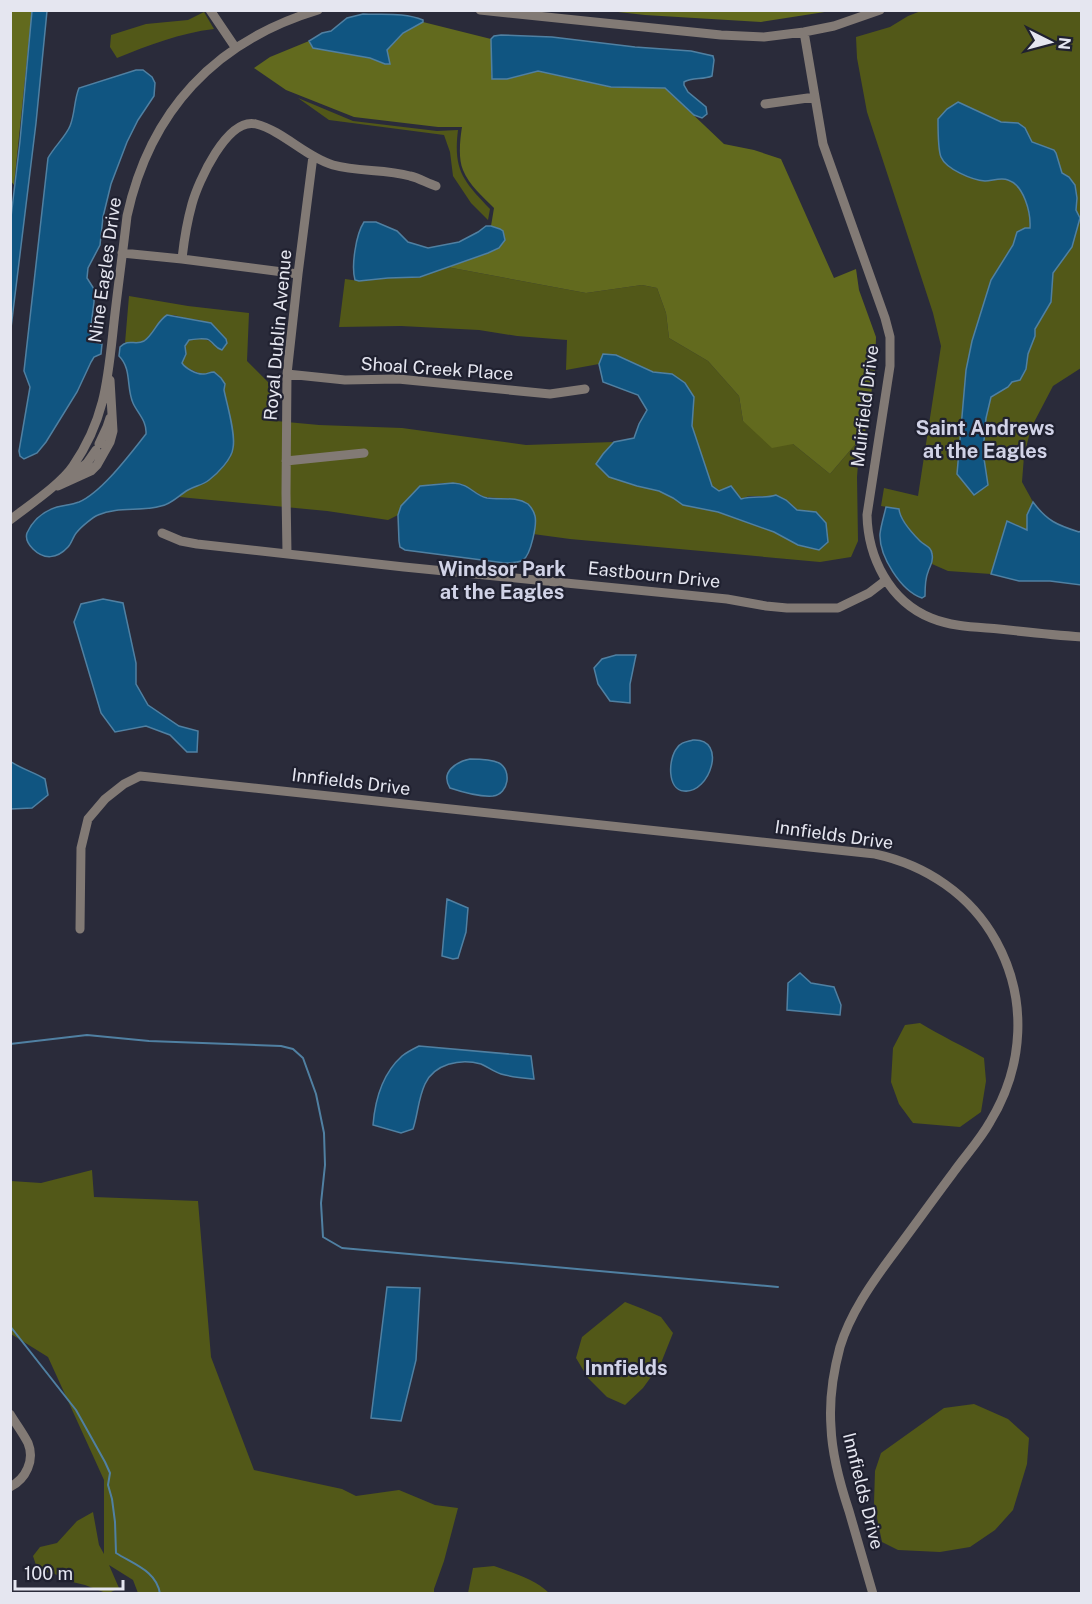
<svg xmlns="http://www.w3.org/2000/svg" width="1092" height="1604" font-family="'Public Sans',sans-serif">
<rect width="100%" height="100%" fill="#2a2b3a"/>
<path fill="#525818" d="M921,11H1081V368L1053,386L1031,428L1024,456L1022,482L1033,502L1027,515V530L1007,521L991,574L948,571L932,564C935,549 929,549 920,541C912,533 900,520 899,509L881,506L884,488L918,496L941,346L933,313L867,112L857,58L856,37L890,27L908,16Z
M204,12L214,29C180,33 149,45 117,58L110,47L111,35L146,24L188,20Z
M298,98L353,121L437,131L458,130C453,170 463,181 490,209L488,220L471,203L453,176L450,152L444,135L329,120Z
M447,267L586,293L642,285L657,288L666,313L669,338L708,361L739,396L743,421L793,444L830,474L860,439L857,477L858,541L851,557L820,562L570,539L533,534L536,518L512,499L484,497L462,484L444,483L420,486L401,506L398,515L388,520L327,511L179,497L186,491L208,481L230,458L233,448V438L224,390L225,383L217,374H201L183,366L182,362L186,354L185,347L189,340C197,338 208,337 213,345L200,320L188,319L174,315L161,319C158,327 150,340 140,342C136,344 130,342 125,343L129,296L188,306L249,313L247,361L269,383L276,421L319,425L402,428L526,445L614,442L603,454L596,464L637,486L659,491L673,498L683,505L718,512L774,532L798,545L816,512L797,510L786,500L761,496H749L741,499L719,491L712,486L692,426L694,397L685,383L672,374L653,372L603,354L599,364L566,370L567,340L517,336L479,330L401,326L339,327L345,279L359,281L388,278L420,277Z
M920,1023C941,1036 963,1046 984,1058L986,1081L981,1112L960,1127L913,1123L899,1104L891,1082L893,1048L905,1025Z
M92,1170L94,1197L198,1201L211,1357L254,1470L342,1489L356,1496L399,1490L435,1505L458,1508L444,1561L434,1589V1593H138L133,1580L109,1565L119,1588L109,1593H106L85,1585L68,1581L53,1573L38,1571L33,1556L40,1547L57,1543L77,1521L93,1512L99,1545L104,1554V1480L48,1357L11,1334V1181L41,1183Z
M625,1302L643,1309L661,1317L673,1333L661,1363L643,1388L625,1405L607,1397L588,1378L576,1358L582,1337Z
M974,1404L1008,1419L1029,1438L1027,1464L1013,1510L995,1530L970,1547L940,1552L898,1550L882,1542L874,1503L875,1471L881,1453L944,1408Z
M494,1566C513,1573 535,1579 549,1593H468L473,1568Z"/>
<path fill="#626a1e" d="M10,11H32L14,185L10,180Z
M609,11L831,10V11L761,22L645,15Z
M423,22L491,39V75L507,79L538,71L611,87L665,88L724,144L754,150L781,159L834,278L856,269L859,290L876,337L875,369L865,433L830,474L793,444L772,448L743,421L739,396L708,361L669,338L666,313L657,288L642,285L586,293L447,267L488,253L499,248L500,229L491,226L494,208C483,197 469,185 463,170C458,159 460,139 462,127H438L354,117L286,90L254,68L270,57L309,41L313,48L370,58L385,64H390L387,50L403,33Z"/>
<path fill="#105581" stroke="#5080a2" stroke-width="1.5" d="M32,11H47L36,123L11,328V217L20,141Z
M363,14C383,15 404,12 423,20V22L403,33L387,50L390,64H385L370,58L313,48L309,41L322,33L331,31L347,18Z
M501,35L552,37L635,47L691,51L713,56L714,60L712,76C703,80 692,77 684,82V85L688,92L706,107L707,114L702,118L694,115L665,88L611,87L538,71L507,79H492L491,39L494,36Z
M136,70H143L152,77L155,83L154,96L138,120L127,142L111,184L103,217L100,245L88,268L87,278L94,289V302L90,333L92,338L95,342L102,344L101,354L94,357L91,362L77,392L46,442L37,453L24,459L20,456L19,451L30,387L24,371L48,158C54,147 66,136 70,126C75,114 74,100 79,88Z
M958,102L1001,122L1018,123L1025,128L1032,142L1054,150L1056,153L1062,173L1069,177L1075,185L1077,198L1076,210L1080,218L1072,247L1053,273L1051,302L1035,329V336L1028,354L1026,369L1020,380L1012,382L1008,387L991,397L986,418L983,452L988,485L974,495L957,474L966,370L972,341L991,280L1013,245L1017,232L1025,228H1030C1031,213 1024,185 1008,180C1001,177 992,181 985,181C972,180 946,169 941,157C938,150 938,127 938,119L947,109Z
M364,222H376L397,231L408,242L428,248L459,242L478,232L486,226H491L500,229L503,231L505,240L499,248L488,253L420,277L388,278L359,281L355,280C351,266 356,234 364,222Z
M167,315L211,323L226,339L227,343L222,350C215,348 215,344 209,340C206,338 193,339 189,340L185,346L186,354L182,363C185,368 197,375 204,374C207,374 210,372 214,372L221,378L225,384L224,390C227,405 236,434 233,448C232,459 217,474 209,480C203,485 195,486 188,490C179,495 172,504 161,506C141,512 118,506 98,515C93,517 81,527 77,532C73,536 72,543 68,547C57,559 44,560 33,549C28,544 25,539 27,533C33,520 44,511 57,507C64,505 71,505 79,502C102,492 130,454 146,434C147,421 138,414 133,403C126,387 132,369 119,356L120,347C129,338 135,346 144,341C154,334 157,321 167,315Z
M603,354L616,355L653,372L672,374L685,383L694,397L692,426L712,486L719,491L731,486L741,499C754,495 765,499 776,495L786,500L797,510L816,512L826,523L828,542L819,550L798,545L774,532L718,512L683,505L673,498L659,491L637,486L609,477L596,464L603,454L614,442L634,438L639,424L647,410L638,395L603,382L599,364Z
M453,483C471,484 473,495 487,498C500,500 516,496 528,504C531,507 534,512 535,516C537,524 531,555 523,560C518,563 511,563 505,563L405,550L400,547L399,541L398,515L401,506L420,486Z
M1033,502C1047,521 1057,525 1079,532L1081,531V585L1050,581H1019L991,574L1007,521L1027,530V515Z
M886,507L899,509C900,520 912,533 920,541C925,546 931,546 932,554C934,562 930,565 928,572C925,579 925,588 925,596L922,598C901,591 879,556 880,534C881,525 884,516 886,507Z
M103,599L123,603L136,663V684L148,705L179,726L198,731L197,752H187L170,735L146,726L115,732L101,713L74,622L81,604Z
M616,655H636L630,684V703L610,701L598,684L594,668L602,659Z
M693,740C728,738 710,794 684,791C667,790 668,759 677,748C681,742 686,742 693,740Z
M470,759C479,759 491,759 499,763C512,770 509,794 493,796C481,797 462,792 450,788C440,772 456,762 470,759Z
M10,761C21,769 34,772 45,779L48,795L32,808L11,809Z
M447,899L468,908L466,932L458,958L453,959L442,956Z
M800,973L811,983L834,987L841,1005L840,1015L787,1010L788,983Z
M419,1046L531,1056L534,1079C523,1078 511,1077 501,1074C494,1072 488,1067 481,1064C460,1058 434,1064 425,1084C418,1099 418,1114 413,1129L401,1133L373,1125C375,1100 382,1074 402,1056C407,1052 413,1049 419,1046Z
M387,1287L420,1288L416,1360L401,1421L371,1418Z"/>
<g fill="none" stroke-linecap="round" stroke-linejoin="round">
<path stroke="#5080a2" stroke-width="2" d="M10,1044L87,1035L149,1041L281,1046L293,1049L303,1058L316,1094L324,1133L325,1165L321,1203L323,1237L342,1248L778,1287
M10,1326L76,1410L105,1462L110,1473L108,1485L112,1499L115,1522L116,1553C133,1564 157,1571 160,1594"/>
<path stroke="#827a75" stroke-width="9" d="M210,10L235,47
M480,10L721,35L764,37L804,32L834,26L880,10
M804,32L823,144L885,318L890,337V366L867,515C868,557 889,601 931,618C953,627 976,627 999,629C1026,632 1054,635 1082,637
M765,104L815,97
M122,253L182,259L298,274
M182,259C184,240 187,222 192,204C198,182 227,117 256,124C283,131 306,157 333,165C358,172 385,169 410,176C419,178 427,183 436,186
M287,374L345,380L398,379L550,394L585,389
M99,444L107,427L110,418
M286,461L364,453
M71,476L87,463L96,450
M58,486L91,471L97,465L110,442L113,431L110,380
M10,520C28,506 61,484 73,466C106,418 108,377 114,322C118,286 123,251 127,216C150,111 215,41 318,10
M162,533L181,541L197,544L404,567L727,599L766,606L787,608H838L869,593L886,580
M287,553L286,493L287,374L298,274L313,156
M80,929L81,848L88,819L105,799L124,784L140,776L875,854C926,865 971,895 996,941C1028,999 1024,1066 990,1122C980,1140 965,1156 953,1173C932,1201 912,1229 891,1257C871,1284 850,1314 840,1347C833,1373 829,1400 831,1427C832,1456 840,1484 849,1511C857,1539 865,1566 873,1594
M10,1414C16,1424 23,1433 28,1443C35,1460 26,1479 10,1487"/>
</g>
<g text-anchor="middle" stroke-width="4.5" stroke-linejoin="round" paint-order="stroke">
<g font-size="18" fill="#e5e6f0" stroke="#202130">
<text transform="translate(105 270) rotate(-82)" y="6">Nine Eagles Drive</text>
<text transform="translate(278 335) rotate(-85)" y="6">Royal Dublin Avenue</text>
<text transform="translate(437 369) rotate(4)" y="6">Shoal Creek Place</text>
<text transform="translate(865 406) rotate(-83)" y="6">Muirfield Drive</text>
<text transform="translate(654 575) rotate(6)" y="6">Eastbourn Drive</text>
<text transform="translate(351 782) rotate(7)" y="6">Innfields Drive</text>
<text transform="translate(834 835) rotate(8)" y="6">Innfields Drive</text>
<text transform="translate(863 1491) rotate(76)" y="6">Innfields Drive</text>
</g>
<g font-size="20" font-weight="bold" fill="#d1d3e7" stroke="#202130">
<text x="985" y="435">Saint Andrews<tspan x="985" dy="23">at the Eagles</tspan></text>
<text x="502" y="576">Windsor Park<tspan x="502" dy="23">at the Eagles</tspan></text>
<text x="626" y="1375">Innfields</text>
</g>
</g>
<rect width="1092" height="1604" fill="none" stroke="#e5e6f0" stroke-width="24"/>
<g transform="translate(1050 42) rotate(96)" stroke="#202130" stroke-width="4.5" paint-order="stroke">
<path d="M0-4.5L10 22L0 15L-10 22Z" fill="#e5e6f0"/>
<text y="-9" font-size="16" font-weight="bold" text-anchor="middle" fill="#e5e6f0">N</text>
</g>
<path d="M15 1580v9h108v-9" fill="none" stroke="#e5e6f0" stroke-width="3"/>
<text x="24" y="1580" font-size="18" fill="#e5e6f0" stroke="#202130" stroke-width="4.5" paint-order="stroke">100 m</text>
</svg>
